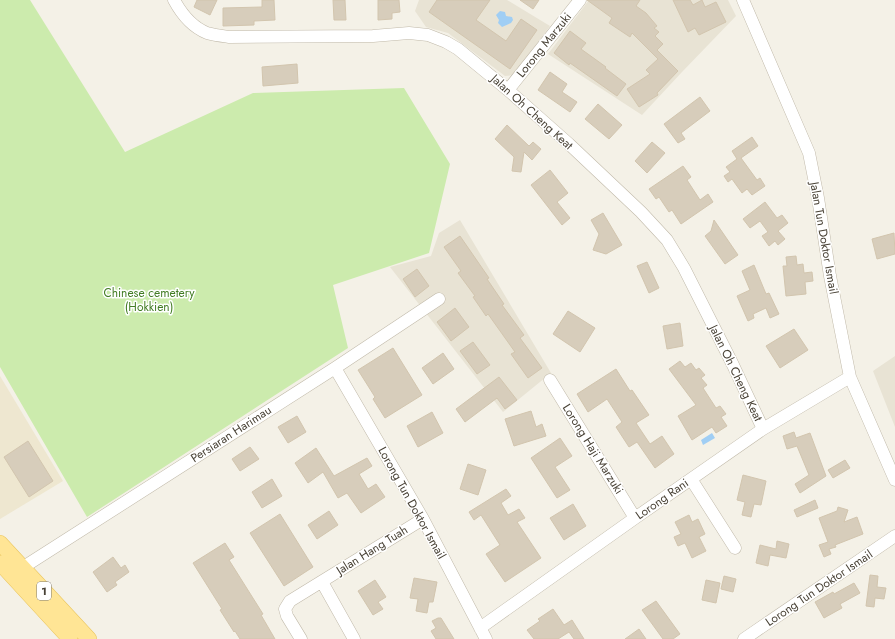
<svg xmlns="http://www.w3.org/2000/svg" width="895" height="639" font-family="Jost,sans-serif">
<rect width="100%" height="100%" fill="#f4f1e7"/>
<path fill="#e8e3d4" d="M419,0H507L550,26L514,75L505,76L448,33L426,27L415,11Z
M589,0H728L736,16L682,72L642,115L548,54Z
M460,220L551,373L503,412L390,267L431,256L439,233Z
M895,356V427L873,371Z"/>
<path fill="#eee7d0" d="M0,376L63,481L0,519Z"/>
<path fill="#ccebad" d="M0,0H30L125,152L253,93L404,88L450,164L429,253L333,285L348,348L87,517L0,367Z"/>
<path fill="#a0cef4" d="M500,11L505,12L506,16L512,17L513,20L511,23L502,27L498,23L499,20L496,15Z
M712,433L715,438L703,445L701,440Z"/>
<path fill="#d7cdbb" stroke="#d2c5ae" d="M197,0H217L210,15L194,7Z
M262,0H274L275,20L254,21V25L223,26V8L262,7Z
M333,0H345L346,20H334Z
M378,0H399L400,12L392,13V19L378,20Z
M437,0H490L476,20L506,41L521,19L537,30L510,69L429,12Z
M520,0H539L533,9Z
M587,0H640L636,6L646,13L657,26L654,28L659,32L655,36L663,44L657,50L678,71L657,93L658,95L639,107L627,89L650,74L646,70L658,59L632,33L630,37L609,23L612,18Z
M673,0H690L693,5L702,0L705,7L716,2L726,22L699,35L695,28L688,32Z
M570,31L586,43L581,49L606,67L605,68L626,84L617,96L570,63L569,65L554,53Z
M297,64L298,83L263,86L262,67Z
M550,72L567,84L562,92L577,102L570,112L538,90Z
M700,97L710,111L681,133L685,139L678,143L664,124Z
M598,104L622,125L609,139L585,119Z
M507,125L529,146L533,142L541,149L532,160L524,152L521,172L512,171L514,157L495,139Z
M752,137L758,146L741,158L757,180L760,178L765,186L752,195L747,189L742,193L732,179L728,182L724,176L730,172L726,167L737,159L732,151Z
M652,142L665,153L647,173L635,161Z
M683,166L691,177L687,180L700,200L708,194L713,202L681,224L672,210L669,212L659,197L656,199L649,189Z
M550,170L568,193L557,202L570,218L562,225L531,185Z
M765,202L777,218L782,215L788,223L778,231L785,239L778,245L775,241L769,246L762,236L768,232L760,221L750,228L743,219Z
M603,213L622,245L606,254L593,250L599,234L591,220Z
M714,220L738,255L725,264L705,236L711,231Z
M894,233L895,254L877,259L872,239Z
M460,236L489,278L487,279L504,304L502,305L524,335L520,338L542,368L528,378L511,354L515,352L488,314L486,316L473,297L475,296L458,273L461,271L444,247Z
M796,256L797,265L803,264L804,273L812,272L813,281L805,282L806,294L786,296L783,266H787L786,257Z
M647,262L659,288L649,293L637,266Z
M754,265L766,294L769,293L779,314L770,318L766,308L753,314L754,318L748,321L737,296L750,290L742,271Z
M417,269L429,286L415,297L403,279Z
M455,308L469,327L451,341L437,322Z
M568,311L595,328L580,352L553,334Z
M680,323L683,346L667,349L663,326Z
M794,329L808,350L780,368L766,346Z
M473,342L490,365L477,374L460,351Z
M393,348L422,395L385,418L373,399L375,397L358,370Z
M443,353L454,369L433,384L422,368Z
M680,361L685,367L691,363L696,370L699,368L705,375L701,378L707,385L703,388L716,408L720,406L726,414L721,417L727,426L716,433L712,427L692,440L678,416L696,405L669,369Z
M616,369L630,391L632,390L649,415L636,423L650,444L662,436L674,454L655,468L637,442L629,447L616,427L622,422L607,399L588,412L577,394Z
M499,377L517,400L505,409L497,398L465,422L456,409Z
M531,411L536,427L542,424L546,436L514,446L505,419Z
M432,412L443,433L418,447L407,426Z
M297,416L306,432L288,443L278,427Z
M794,432L796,438L810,433L826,476L800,493L795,484L809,475L797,446L787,449L783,436Z
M560,438L572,456L555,467L570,490L557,498L531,458Z
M28,441L53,481L29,497L4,457Z
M250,447L259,459L240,471L232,459Z
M316,448L334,476L367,458L372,466L359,474L368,489L376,484L385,497L361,513L347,493L338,498L323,472L308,483L295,463Z
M845,460L850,468L833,478L828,470Z
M468,464L486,470L478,495L460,489Z
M743,475L766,481L761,505L754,504L751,517L742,515L745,502L737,500Z
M272,479L282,496L262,508L252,492Z
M506,489L511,496L501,503L508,515L519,509L525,518L517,522L541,558L505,582L486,554L500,545L481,515L474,520L469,512Z
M815,500L818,508L797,517L794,510Z
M573,504L586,526L564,540L550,518Z
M838,507L848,510L844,522L857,517L863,534L835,545L836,547L829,549L831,554L824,557L819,545L828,542L819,518L837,511Z
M329,511L338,525L317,539L308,525Z
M280,514L313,567L284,586L250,533Z
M689,515L692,522L698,519L705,534L699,537L706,551L692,558L685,543L678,546L674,537L681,534L675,522Z
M777,541L789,544L786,558L770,555L768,566L756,563L760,545L776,549Z
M225,543L234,557L229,560L263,614L261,615L275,639H240L235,631L234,632L220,610L222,609L193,563Z
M113,557L121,568L125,565L129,572L115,582L117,585L107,592L93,572Z
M870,575L878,576L877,587L886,588L884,599L875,598L874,607L866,606Z
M724,576L736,579L733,592L721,589Z
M414,578L437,582L433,602H429L427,613L416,611L418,599L410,598Z
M375,580L386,597L378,602L383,609L373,615L358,591Z
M706,580L720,583L716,603L702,600Z
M854,583L860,593L840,604L842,608L824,618L815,602L833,592L834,594Z
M656,601L680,634L673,639H663L642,610Z
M553,609L564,625L572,620L584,639H574L569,632L558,639H534L527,630L540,621L538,619Z
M438,618H441L454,639H436L431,631L436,628L432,621Z
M639,629L646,639H625Z"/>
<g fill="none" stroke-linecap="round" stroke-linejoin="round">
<g stroke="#c0b9a9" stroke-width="13">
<path id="minor" d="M174,0C181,13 192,27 207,33C214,35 222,36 229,37L373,36L409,33L428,35L446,42L458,49L508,90L569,144L641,212L667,240L684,268L733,365L763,429
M743,0L809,153L818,198L830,276L850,377L895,480
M508,90L580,0
M335,368L423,519L486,639
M550,380L635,518
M691,479L735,548
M22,568L335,368L439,299
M322,582L354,639
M480,628L635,518L763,429L850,377
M301,639L287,616L285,609L290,601L423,519
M744,639L895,536"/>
</g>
<g stroke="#eac65f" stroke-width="16">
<path id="major" d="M0,543L89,639
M0,563L70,639"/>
</g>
<use href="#minor" stroke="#fff" stroke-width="12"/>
<use href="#major" stroke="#ffe595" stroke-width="15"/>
</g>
<g text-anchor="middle" stroke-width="3" stroke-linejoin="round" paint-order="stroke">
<rect fill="#fff" stroke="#7f7a72" stroke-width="1" x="37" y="582" width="14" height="18" rx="3"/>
<g font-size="11" font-weight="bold" fill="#484135">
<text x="44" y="595">1</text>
</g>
<g font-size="12" fill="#484135" stroke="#fff">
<text transform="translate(544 45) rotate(-51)" y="4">Lorong Marzuki</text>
<text transform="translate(532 112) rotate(42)" y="4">Jalan Oh Cheng Keat</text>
<text transform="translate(824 238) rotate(80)" y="4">Jalan Tun Doktor Ismail</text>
<text transform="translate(736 373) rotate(64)" y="4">Jalan Oh Cheng Keat</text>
<text transform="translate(231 434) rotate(-33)" y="4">Persiaran Harimau</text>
<text transform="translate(593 449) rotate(58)" y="4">Lorong Haji Marzuki</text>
<text transform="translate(662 499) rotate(-35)" y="4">Lorong Rani</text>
<text transform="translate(412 503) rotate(61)" y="4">Lorong Tun Doktor Ismail</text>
<text transform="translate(372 550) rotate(-32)" y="4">Jalan Hang Tuah</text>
<text transform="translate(819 588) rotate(-34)" y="4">Lorong Tun Doktor Ismail</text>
</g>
<g font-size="12" fill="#437d25" stroke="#fff">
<text x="149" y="297">Chinese cemetery<tspan x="149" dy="14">(Hokkien)</tspan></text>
</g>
</g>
</svg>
